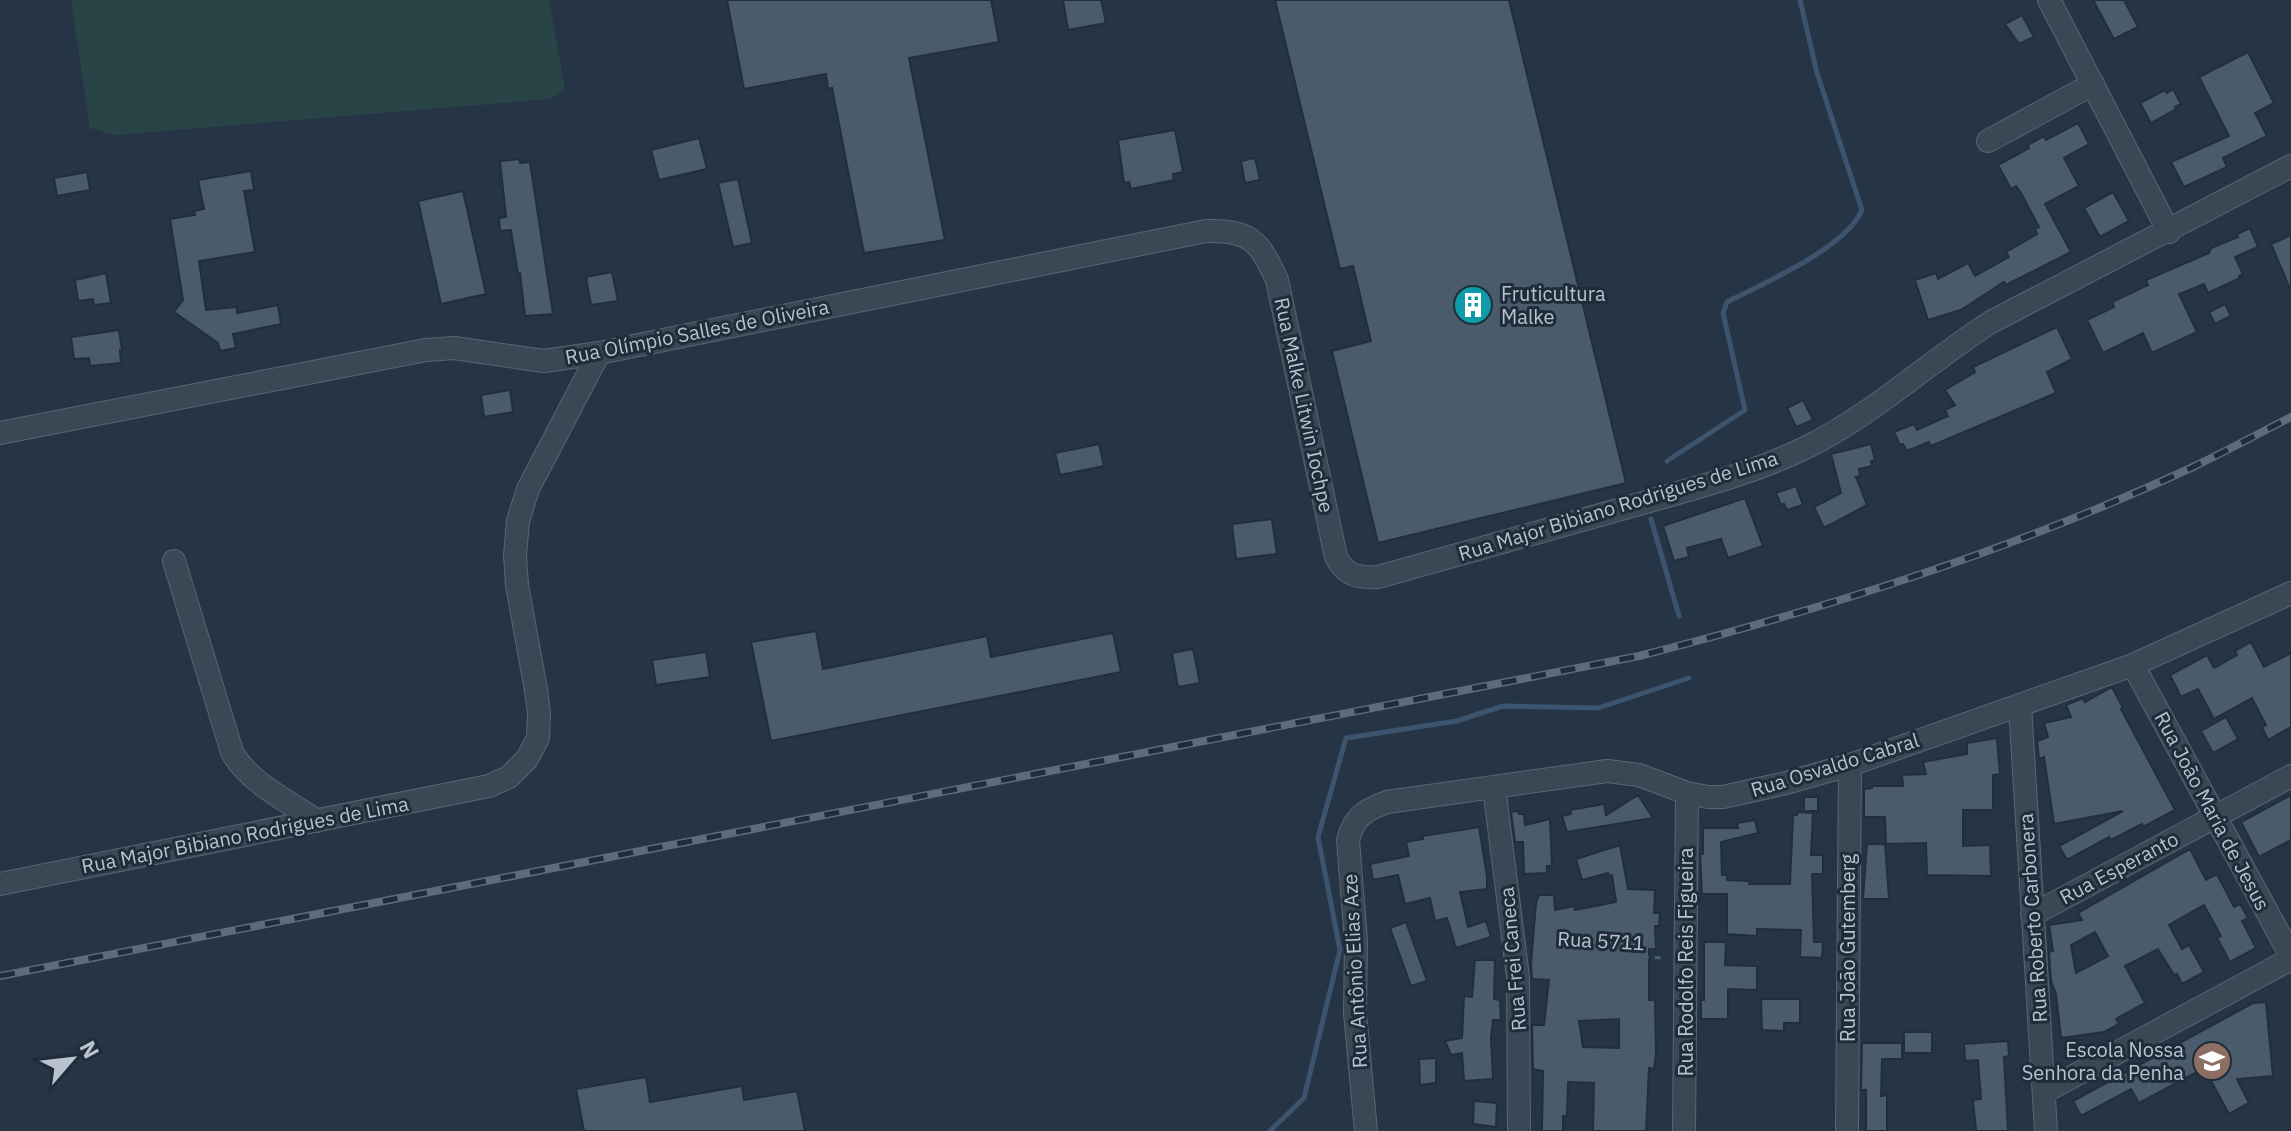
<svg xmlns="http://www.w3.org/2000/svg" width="2291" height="1131" font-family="'IBM Plex Sans',sans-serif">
<rect width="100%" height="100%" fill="#263545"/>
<path fill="#284446" d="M71,0H549L565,89L551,99L116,135L90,128Z"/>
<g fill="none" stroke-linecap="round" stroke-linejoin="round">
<path stroke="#3c546e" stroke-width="5" d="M1667,461L1745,410L1723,313L1727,302C1764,283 1846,248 1862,210L1817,73L1800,0
M1651,519L1679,616
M1270,1131L1304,1098L1340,950L1318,837L1346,738L1457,721L1503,706L1598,708L1689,678"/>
</g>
<path fill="#4a5b6b" stroke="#222e3c" stroke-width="2" fill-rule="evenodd" d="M727,0H991L999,42L909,58L945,240L864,253L832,88L828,89L826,74L744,89Z
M1063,0H1101L1106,23L1068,30Z
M1275,0H1509L1626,483L1378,543L1332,351L1371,341L1353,266L1340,269Z
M2093,0H2124L2138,27L2114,39Z
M2022,15L2034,37L2019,44L2005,24Z
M2248,52L2274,103L2255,113L2267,136L2223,158L2227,167L2184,187L2171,162L2229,136L2199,77Z
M2173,89L2181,104L2175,107L2176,109L2151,123L2140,103L2165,90L2167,93Z
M2078,123L2089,144L2064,158L2079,186L2045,204L2071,252L2006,285L2004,282L1961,310L1928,320L1915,280L1936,273L1938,279L1968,263L1975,276L2009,257L2006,252L2037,234L2035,229L2039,227L2021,193L2016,186L2011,189L1998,165L2029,148L2028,145L2044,136L2046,140Z
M1175,130L1183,172L1173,174L1174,180L1131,189L1129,182L1124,183L1118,140Z
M699,138L707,169L659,180L651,150Z
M1255,158L1260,180L1245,183L1241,161Z
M519,159L520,163L530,162L553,314L525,316L520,273L518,274L511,230L500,231L499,218L506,217L500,161Z
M251,171L254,190L244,191L255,252L199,261L206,310L237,307V313L278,305L281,324L233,334L236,348L220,351L218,343L174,312L183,300L170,219L195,215L194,211L204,209L198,180Z
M87,172L90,190L57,196L54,178Z
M738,179L752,243L733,247L718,183Z
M463,191L486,294L441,304L418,201Z
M2113,192L2129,221L2100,237L2084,208Z
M2250,228L2258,247L2235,257L2243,274L2239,276L2240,278L2208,293L2204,284L2179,294L2197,332L2152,353L2143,333L2103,353L2087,320L2114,307L2112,302L2148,285L2146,280L2209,253L2211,248L2238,237L2237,234Z
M2291,235V291L2271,244Z
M612,272L618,301L591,305L586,277Z
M106,273L111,303L94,305L93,299L78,301L75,280Z
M2225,304L2231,316L2215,324L2209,312Z
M2057,327L2072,359L2047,372L2056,393L1931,446L1929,442L1907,451L1903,444L1900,445L1894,432L1914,424L1917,430L1948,416L1945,410L1955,405L1945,390L1975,372L1973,367Z
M119,330L122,350H120L121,363L90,366L89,358L74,359L71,337Z
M510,390L513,412L484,417L481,395Z
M1803,400L1813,420L1796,427L1787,408Z
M1099,444L1104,466L1060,475L1055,453Z
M1871,444L1875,460L1871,461L1872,466L1859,469L1860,476L1856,477L1867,505L1824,528L1814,507L1841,493L1831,454Z
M1796,486L1803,505L1787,510L1784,504L1781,505L1776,493Z
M1745,498L1763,546L1728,558L1721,539L1687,548L1689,557L1674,561L1663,526Z
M1272,519L1277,554L1236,559L1232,524Z
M816,631L823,669L987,636L991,657L1113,633L1121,672L771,741L751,642Z
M2251,642L2264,667L2291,653V727L2268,740L2262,727L2266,725L2252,698L2214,719L2198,689L2181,697L2170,675L2207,655L2214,668L2237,655L2235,651Z
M1193,649L1200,683L1178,687L1172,653Z
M706,652L710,677L656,685L652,660Z
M2112,687L2123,708L2121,709L2175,810L2143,827L2142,824L2111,840L2109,837L2067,860L2059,846L2123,811L2054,824L2044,757L2039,759L2037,741L2048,737L2044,723L2071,717L2066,705L2083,698L2085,702Z
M2226,717L2238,739L2213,753L2201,731Z
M1997,738L2000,774L1993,775V810H1963V846L1990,845L1991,876L1927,875L1926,843L1886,844L1885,817H1864V789L1872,788V786H1903L1902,775L1926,774L1923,762L1967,754V743Z
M1638,795L1653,818L1567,832L1562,816L1571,814L1570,810L1604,804L1606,815Z
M2291,795V840L2259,857L2241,822Z
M1804,797H1818V811H1804Z
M1519,811V814H1524L1525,825L1550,819L1552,866H1547V873L1524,874L1523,842H1515L1511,812Z
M1797,812L1813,813L1811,855H1823V874H1812L1814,942H1823L1822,958L1800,957L1801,930L1757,929V936L1727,934V894H1702L1700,854H1703V828H1738L1737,823L1755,820L1758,833L1721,842L1722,875H1727V880L1749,881V884H1790L1793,815H1797Z
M1479,827L1487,876V889L1460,892L1468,927L1486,921L1491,937L1456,948L1447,918L1435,921L1430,898L1405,904L1398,875L1373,880L1370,864L1409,856L1406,842L1423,839V836Z
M1867,844H1885L1889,899H1863Z
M1620,845L1628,889L1655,890L1654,913H1660L1659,926H1655L1656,949H1649V1000H1655L1656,1052L1654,1069L1649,1068L1646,1131H1593L1594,1083L1568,1082L1567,1116H1563V1131H1542L1543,1071L1533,1069L1532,1025H1544L1549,980L1532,979L1531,964L1536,903L1539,895H1554L1555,910L1574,906L1575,910L1616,902L1612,875L1608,876V873L1582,880L1576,859ZM1619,1019V1048L1583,1047L1579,1021Z
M2190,849L2206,880L2217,874L2234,907L2240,904L2248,918L2242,921L2256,948L2230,962L2217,938L2221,936L2204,905L2169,925L2182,949L2189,945L2204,972L2182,984L2177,974L2174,975L2158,949L2125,966L2145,1003L2116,1019L2119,1024L2104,1032L2061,1038L2056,994L2051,981L2049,952L2053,951L2049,925L2082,920L2078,913ZM2095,932L2108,956L2076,973L2071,945Z
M1406,922L1427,981L1411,986L1390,928Z
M1704,942H1726L1725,965L1757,966V990L1728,989V1019H1701V1000H1704Z
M1475,960H1495L1494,999L1500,1000L1501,1020H1493L1491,1038L1493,1079L1464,1081L1462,1053L1451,1055L1445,1041L1462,1038L1464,996L1472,997Z
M1761,999H1800V1023H1784V1031L1762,1030Z
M2266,1002L2273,1076L2237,1079L2249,1103L2229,1114L2204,1068L2139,1103L2131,1089L2081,1116L2073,1101L2253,1003Z
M1904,1032H1932V1053H1904Z
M2008,1041L2009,1056L2004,1057L2008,1131H1976L1973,1100L1981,1099L1978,1060L1965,1061L1964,1044Z
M1862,1043H1902V1059H1882L1881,1096L1887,1095V1131H1866V1090H1861Z
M1436,1058V1083L1420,1085L1419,1059Z
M646,1077L650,1102L742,1086L744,1100L797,1091L805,1131H584L576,1089Z
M1474,1101L1497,1103L1496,1127L1473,1124Z"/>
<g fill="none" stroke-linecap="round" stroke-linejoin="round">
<g stroke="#5a6572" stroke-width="24">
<path id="minor" d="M2049,0L2169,232
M1988,141L2093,84
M0,433L426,350L454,348L544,361L599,353L1206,231C1251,230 1259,241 1277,280L1336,557C1346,576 1358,578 1378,577C1460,554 1542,531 1625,508C1687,490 1751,475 1809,446C1872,415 1930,361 1991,322L2291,166
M174,561L232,752C249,783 288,801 317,821
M2133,665L2291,956
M2020,705L2046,1131
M1494,787L1518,977L1519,1131
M0,884L489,786L509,777L527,759L538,738L539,713L536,690L517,585L515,556L518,521L528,489L599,353
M2032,915L2291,776
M2044,1092L2291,959
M1366,1131L1355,1013L1356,941L1348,840C1354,817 1365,810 1387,802L1607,771L1639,775L1687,793L1708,797H1723L1786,783L1850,765L2133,665L2291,593
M1684,1131L1687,793
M1847,1131L1850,765"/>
</g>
<path stroke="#476162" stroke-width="3" stroke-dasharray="6 6" stroke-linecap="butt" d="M1535,951L1572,956L1667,958"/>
<use href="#minor" stroke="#3b4754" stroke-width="22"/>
<g stroke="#5d6b7b" stroke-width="8">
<path id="rail" d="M0,976L1639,656C1828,608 2016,549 2193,467C2226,451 2258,434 2291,417"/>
</g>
<use href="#rail" stroke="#1f2c3a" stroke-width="5" stroke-dasharray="15" stroke-linecap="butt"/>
</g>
<defs>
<g id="building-disc" transform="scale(2)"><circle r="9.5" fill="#0f9aa8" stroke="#1f2c3a"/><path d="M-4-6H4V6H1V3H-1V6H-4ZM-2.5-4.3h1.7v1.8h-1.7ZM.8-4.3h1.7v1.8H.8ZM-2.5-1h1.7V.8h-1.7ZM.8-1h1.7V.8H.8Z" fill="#fff"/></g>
<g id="school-disc" transform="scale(2)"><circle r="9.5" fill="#8d6e63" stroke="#1f2c3a"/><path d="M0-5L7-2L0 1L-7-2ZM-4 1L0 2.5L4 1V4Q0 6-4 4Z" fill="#fff"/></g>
</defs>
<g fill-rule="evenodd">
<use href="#building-disc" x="1473" y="305"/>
<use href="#school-disc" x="2212" y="1061"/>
</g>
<g text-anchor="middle" stroke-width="6" stroke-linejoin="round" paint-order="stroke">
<g font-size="20" fill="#b9c2ce" stroke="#1f2c3a" text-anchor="start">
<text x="1501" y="301">Fruticultura<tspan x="1501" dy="23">Malke</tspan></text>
<text x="2184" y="1057" text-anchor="end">Escola Nossa<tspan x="2184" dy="23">Senhora da Penha</tspan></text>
</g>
<g font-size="20" fill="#b9c2ce" stroke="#1f2c3a">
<text transform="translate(697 332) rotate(-11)" y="7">Rua Olímpio Salles de Oliveira</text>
<text transform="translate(1304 405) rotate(78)" y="7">Rua Malke Litwin Iochpe</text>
<text transform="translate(1618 506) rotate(-17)" y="7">Rua Major Bibiano Rodrigues de Lima</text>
<text transform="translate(1835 765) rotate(-17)" y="7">Rua Osvaldo Cabral</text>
<text transform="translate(2212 811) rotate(62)" y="7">Rua João Maria de Jesus</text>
<text transform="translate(245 835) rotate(-11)" y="7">Rua Major Bibiano Rodrigues de Lima</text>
<text transform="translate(2119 868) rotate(-28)" y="7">Rua Esperanto</text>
<text transform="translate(2033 918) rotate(-94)" y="7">Rua Roberto Carbonera</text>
<text transform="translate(1601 941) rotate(3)" y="7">Rua 5711</text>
<text transform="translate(1848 948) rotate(-90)" y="7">Rua João Gutemberg</text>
<text transform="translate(1513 959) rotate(-95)" y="7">Rua Frei Caneca</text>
<text transform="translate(1686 962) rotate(-90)" y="7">Rua Rodolfo Reis Figueira</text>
<text transform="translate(1355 971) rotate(-93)" y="7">Rua Antônio Elias Aze</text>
</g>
</g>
<g transform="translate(72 1059) rotate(62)" stroke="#1f2c3a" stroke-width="6" paint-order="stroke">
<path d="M0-6L14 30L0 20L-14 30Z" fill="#b9c2ce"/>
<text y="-12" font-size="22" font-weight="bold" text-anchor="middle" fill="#b9c2ce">N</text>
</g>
</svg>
